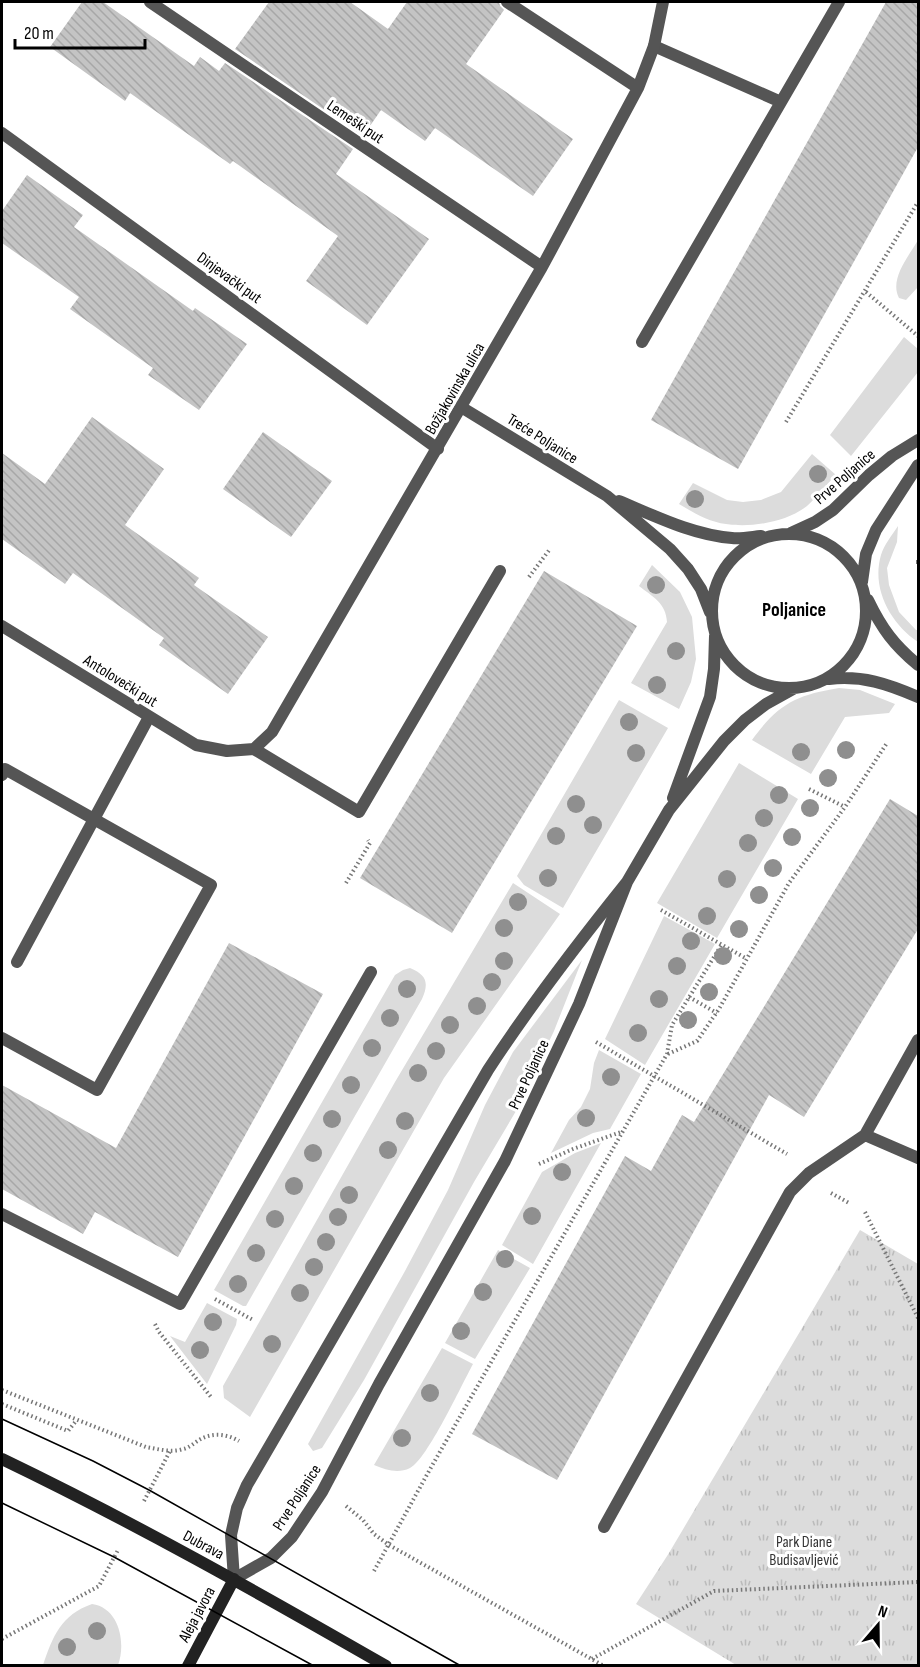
<svg xmlns="http://www.w3.org/2000/svg" width="920" height="1667" font-family="'Sofia Sans Condensed',sans-serif">
<defs>
<pattern id="park-tufts" width="24" height="20" patternUnits="userSpaceOnUse" patternTransform="scale(1.5)"><rect width="24" height="20" fill="#dcdcdc"/><path d="M3 7l-1-3M5 7V3M7 7l1-3M15 17l-1-3M17 17v-4M19 17l1-3" fill="none" stroke="#bbb"/></pattern>
<pattern id="building-back-hatch" width="6" height="6" patternUnits="userSpaceOnUse" patternTransform="scale(1.5)"><rect width="6" height="6" fill="#c4c4c4"/><path d="M-1 5l2 2M0 0l6 6M5-1l2 2" fill="none" stroke="#a7a7a7"/></pattern>
</defs>
<rect width="100%" height="100%" fill="#fff"/>
<path fill="#dcdcdc" d="M918,240V287L906,300L899,298C889,279 909,256 918,240Z
M904,337L918,349V372L851,456L830,435Z
M812,454L836,475C826,485 817,497 807,506C787,522 751,528 726,524C709,522 694,513 679,504L693,483L727,500L743,502L761,500L781,492Z
M898,526L897,542L887,568L889,585L899,612L916,630H918V642C891,624 871,589 881,555C884,545 892,535 898,526Z
M652,565L680,592L692,617L696,659L691,682L679,709L631,683L667,622C666,603 653,597 639,586Z
M839,688L860,690L895,704L889,713L845,717L811,774L752,740C778,704 796,695 839,688Z
M619,700L668,728L563,908L524,885L517,876Z
M739,763L798,799L717,938L657,903Z
M513,883L560,914L444,1078L250,1417L224,1398L223,1386L395,1082Z
M664,916L715,944L645,1065L605,1039Z
M582,960L554,1031L516,1111L474,1182L364,1380L322,1448L313,1451L308,1444L405,1271L448,1190L485,1105L513,1052Z
M410,968C427,975 429,983 422,999L246,1306H243L214,1290L395,975L403,970Z
M599,1050L641,1074L610,1129L593,1133L551,1153L569,1120L581,1107L590,1089L594,1063Z
M601,1143L533,1264L502,1245L542,1172L575,1153Z
M498,1250L530,1268L475,1359L445,1343Z
M207,1303L237,1319L236,1325L207,1384L170,1336L185,1342Z
M442,1348L473,1364C462,1384 427,1460 410,1468C398,1474 386,1470 374,1465Z
M92,1604C120,1608 126,1644 118,1665H43C53,1636 61,1615 92,1604Z"/>
<path fill="url(#park-tufts)" d="M860,1230L918,1264V1665H736L636,1604L669,1553Z"/>
<path fill="url(#building-back-hatch)" d="M82,2H103L194,66L200,57L219,71L225,63L353,149L336,174L429,239L367,325L306,281L338,236L233,161L230,164L130,93L125,101L50,47Z
M269,2H350L388,29L407,2H499L500,6L504,10L466,64L573,139L533,196L435,128L425,141L381,110L363,136L235,49Z
M886,2H918V147L738,469L651,420Z
M27,175L83,215L74,227L193,311L195,308L247,344L199,410L148,375L153,368L70,309L79,297L2,243V211Z
M92,417L164,469L125,525L199,578L194,585L268,637L228,694L159,645L164,638L73,573L65,584L2,539V453L45,484Z
M263,432L332,481L291,537L223,489Z
M544,571L637,626L452,933L360,878Z
M890,799L918,816V929L804,1117L769,1095L557,1480L472,1434L625,1156L651,1171L682,1115L694,1122Z
M229,943L323,994L178,1257L95,1212L83,1234L2,1189V1085L116,1148Z"/>
<g fill="none" stroke-linecap="round" stroke-linejoin="round">
<path stroke="#777" stroke-width="4" stroke-dasharray="1.5 3" stroke-linecap="butt" d="M866,292L918,336
M786,422L918,202
M916,562H918
M529,577L550,549
M809,789L845,807
M346,883L370,843L368,840
M661,910L747,959
M689,997L717,1013
M596,1042L787,1154
M668,1054L697,1041L719,1009L789,883L845,807L887,743
M539,1164L573,1149L621,1132
M831,1193L849,1203
M865,1212L918,1318
M215,1299L253,1320
M155,1324L159,1332L211,1397
M2,1390L146,1447C158,1449 171,1453 183,1449C189,1448 194,1443 199,1440C212,1432 227,1434 239,1441
M2,1404L68,1431L76,1421
M144,1501L170,1451
M346,1506L363,1520L374,1534L389,1545L604,1666
M374,1571L429,1471L667,1054L672,1025L722,944
M2,1639L99,1586L118,1550
M592,1659L714,1591L918,1582"/>
<path stroke="#555" stroke-width="12" d="M654,46L781,102
M642,342L839,2
M254,749L359,812L500,571
M2,775L5,769L211,885L97,1090L2,1038
M17,962L149,717
M865,1135L918,1040
M2,1214L180,1304L371,972
M604,1527L790,1192L809,1173L865,1135L918,1158"/>
<path stroke="#555" stroke-width="12" d="M150,2L542,267
M507,2L638,88
M2,133L438,449
M461,407L607,496L670,549L688,569L701,589L710,612
M619,501C655,516 693,535 732,538C741,539 751,537 761,536
M791,533L815,522L833,510L869,475L892,456L918,440
M712 611a77 77 0 1 1 154 0a77 77 0 1 1-154 0Z
M862,582L866,554L876,530L918,465
M868,600C882,629 894,645 918,665
M2,626L196,745L227,751L254,749L272,732L542,267L638,88L654,46L663,2
M829,679C862,675 888,684 918,697
M673,798L710,697L714,669L715,636
M627,882C578,943 531,1004 488,1070L247,1485L237,1508L231,1535L234,1579L271,1558L292,1537L322,1492L379,1384L505,1161L579,1004L627,882L669,810L724,741L745,720L766,704L793,689"/>
<path stroke="#222" stroke-width="12" d="M2,1459C133,1522 259,1593 386,1666
M188,1666L234,1579"/>
<path stroke="#000" stroke-width="1.5" d="M2,1419L93,1461L149,1490L461,1666
M2,1503L114,1557L314,1666"/>
</g>
<g fill="#8f8f8f">
<circle cx="818" cy="474" r="9"/>
<circle cx="695" cy="499" r="9"/>
<circle cx="656" cy="585" r="9"/>
<circle cx="676" cy="651" r="9"/>
<circle cx="657" cy="685" r="9"/>
<circle cx="629" cy="722" r="9"/>
<circle cx="846" cy="750" r="9"/>
<circle cx="801" cy="752" r="9"/>
<circle cx="636" cy="753" r="9"/>
<circle cx="828" cy="778" r="9"/>
<circle cx="779" cy="795" r="9"/>
<circle cx="576" cy="804" r="9"/>
<circle cx="810" cy="808" r="9"/>
<circle cx="764" cy="818" r="9"/>
<circle cx="593" cy="825" r="9"/>
<circle cx="556" cy="836" r="9"/>
<circle cx="792" cy="837" r="9"/>
<circle cx="748" cy="843" r="9"/>
<circle cx="773" cy="868" r="9"/>
<circle cx="548" cy="878" r="9"/>
<circle cx="727" cy="879" r="9"/>
<circle cx="759" cy="895" r="9"/>
<circle cx="518" cy="902" r="9"/>
<circle cx="707" cy="916" r="9"/>
<circle cx="504" cy="928" r="9"/>
<circle cx="739" cy="929" r="9"/>
<circle cx="691" cy="941" r="9"/>
<circle cx="723" cy="956" r="9"/>
<circle cx="504" cy="961" r="9"/>
<circle cx="677" cy="966" r="9"/>
<circle cx="492" cy="982" r="9"/>
<circle cx="407" cy="989" r="9"/>
<circle cx="709" cy="992" r="9"/>
<circle cx="659" cy="999" r="9"/>
<circle cx="477" cy="1006" r="9"/>
<circle cx="390" cy="1018" r="9"/>
<circle cx="688" cy="1020" r="9"/>
<circle cx="450" cy="1025" r="9"/>
<circle cx="638" cy="1033" r="9"/>
<circle cx="372" cy="1048" r="9"/>
<circle cx="436" cy="1051" r="9"/>
<circle cx="418" cy="1073" r="9"/>
<circle cx="611" cy="1077" r="9"/>
<circle cx="351" cy="1085" r="9"/>
<circle cx="586" cy="1118" r="9"/>
<circle cx="332" cy="1119" r="9"/>
<circle cx="405" cy="1121" r="9"/>
<circle cx="388" cy="1150" r="9"/>
<circle cx="313" cy="1153" r="9"/>
<circle cx="562" cy="1172" r="9"/>
<circle cx="294" cy="1186" r="9"/>
<circle cx="349" cy="1195" r="9"/>
<circle cx="532" cy="1216" r="9"/>
<circle cx="338" cy="1217" r="9"/>
<circle cx="275" cy="1219" r="9"/>
<circle cx="326" cy="1242" r="9"/>
<circle cx="256" cy="1253" r="9"/>
<circle cx="505" cy="1259" r="9"/>
<circle cx="314" cy="1267" r="9"/>
<circle cx="238" cy="1284" r="9"/>
<circle cx="483" cy="1292" r="9"/>
<circle cx="300" cy="1293" r="9"/>
<circle cx="213" cy="1322" r="9"/>
<circle cx="461" cy="1331" r="9"/>
<circle cx="272" cy="1344" r="9"/>
<circle cx="200" cy="1350" r="9"/>
<circle cx="430" cy="1393" r="9"/>
<circle cx="402" cy="1438" r="9"/>
<circle cx="97" cy="1631" r="9"/>
<circle cx="67" cy="1647" r="9"/>
</g>
<g text-anchor="middle" stroke-width="6" stroke-linejoin="round" paint-order="stroke">
<g font-size="16" fill="#000" stroke="#fff">
<text transform="translate(356 121) rotate(34)" y="6">Lemeški put</text>
<text transform="translate(230 277) rotate(36)" y="6">Dinjevački put</text>
<text transform="translate(454 388) rotate(-60)" y="6">Božjakovinska ulica</text>
<text transform="translate(543 438) rotate(32)" y="6">Treće Poljanice</text>
<text transform="translate(844 476) rotate(-41)" y="6">Prve Poljanice</text>
<text transform="translate(121 680) rotate(32)" y="6">Antolovečki put</text>
<text transform="translate(528 1074) rotate(-65)" y="6">Prve Poljanice</text>
<text transform="translate(296 1497) rotate(-57)" y="6">Prve Poljanice</text>
<text transform="translate(204 1544) rotate(28)" y="6">Dubrava</text>
<text transform="translate(196 1614) rotate(-62)" y="6">Aleja javora</text>
</g>
<g font-size="16" fill="#333" stroke="#fff">
<text x="804" y="1547">Park Diane<tspan x="804" dy="18">Budisavljević</tspan></text>
</g>
<g font-size="20" font-weight="bold" fill="#000" stroke="#fff">
<text x="794" y="616">Poljanice</text>
</g>
</g>
<rect width="920" height="1667" fill="none" stroke="#000000" stroke-width="6"/>
<g transform="translate(878 1625) rotate(20)" stroke="#ffffff" stroke-width="4.5" paint-order="stroke">
<path d="M0-4.5L10 22L0 15L-10 22Z" fill="#000000"/>
<text y="-9" font-size="16" font-weight="bold" text-anchor="middle" fill="#000000">N</text>
</g>
<path d="M15 39v9h130v-9" fill="none" stroke="#000000" stroke-width="3"/>
<text x="24" y="39" font-size="18" fill="#000000" stroke="#ffffff" stroke-width="4.5" paint-order="stroke">20 m</text>
</svg>
